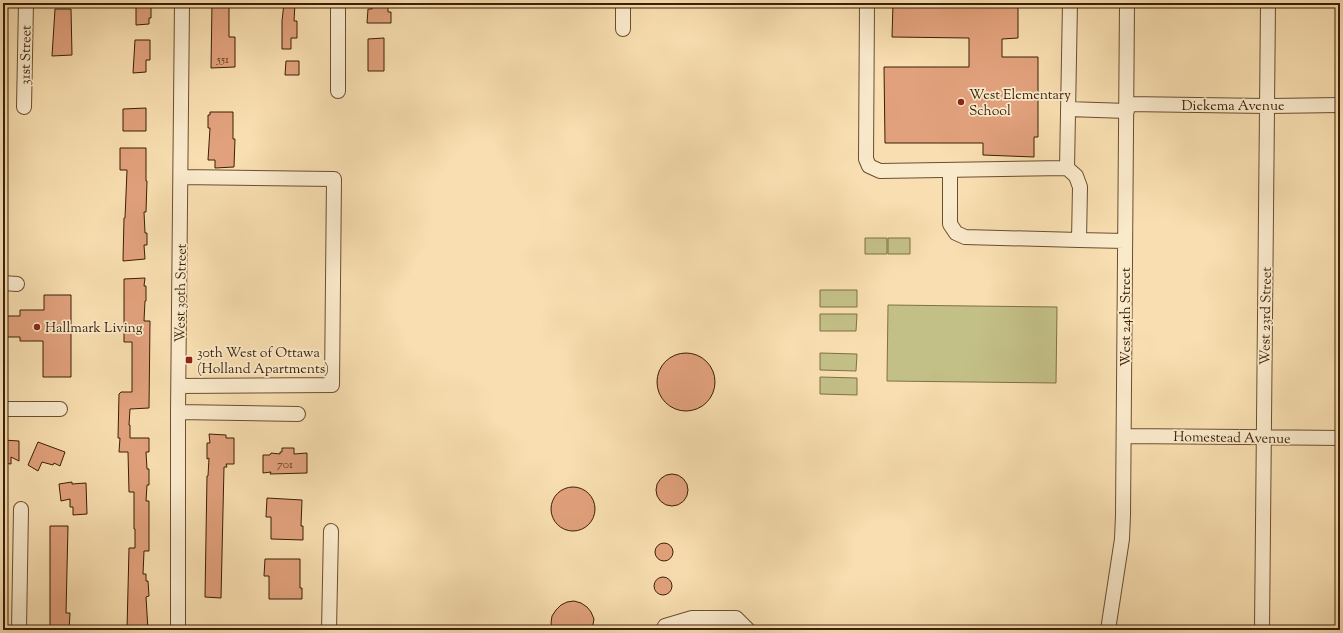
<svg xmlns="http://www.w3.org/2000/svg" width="1343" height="633" font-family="'Sorts Mill Goudy',serif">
<rect width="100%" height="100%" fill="#f8deb0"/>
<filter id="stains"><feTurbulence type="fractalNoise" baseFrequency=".005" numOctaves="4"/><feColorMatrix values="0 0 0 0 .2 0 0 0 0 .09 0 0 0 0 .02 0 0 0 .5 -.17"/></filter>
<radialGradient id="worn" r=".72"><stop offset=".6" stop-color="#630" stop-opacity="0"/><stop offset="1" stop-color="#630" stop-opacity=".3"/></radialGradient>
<path fill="#c3c087" stroke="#7f7046" d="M865,238H887V254H865Z
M888,238H910V254H888Z
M820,290H857V307H820Z
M888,305L1057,307L1056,383L887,381Z
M820,314H857L856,331H820Z
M820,353L857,354L856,371L820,370Z
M820,377L857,378V395L820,394Z"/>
<path fill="#e1a17c" stroke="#3b1f04" d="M136,3H151V18H149V24L136,25Z
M212,3H229V37H235V67L211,68Z
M284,3H295L294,21H297V38H291V49H282V21Z
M372,3H388V12H391V23H367L368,9H372Z
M893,3H1018V38L1002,39V57H1038V137H1034V157L983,155V143H885L884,67H969V38L892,37Z
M55,9H71L72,55L52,56Z
M384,38V71H368V39Z
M135,40H150V60H146V72L133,73Z
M286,61H299V75H285Z
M146,108V131H123V109Z
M210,112H233V139H235L234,167L215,168V160H208L210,128H208V115H210Z
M120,148H146V181H147L146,212H144L145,233H147V245H144L145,259L123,261L124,218H125L127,170H120Z
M145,278L144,286H146V301H145L144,321H150L149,408L130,409L129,425H130V438H149V452H146L147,469H149V485H147L146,501H149V551H144L143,574H146V581H148L149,596L146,597L148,630H127L129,548H135V529H134V492H129L128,452H119L120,438H118L119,394L121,392H132V342H124V279Z
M44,295H71V377H43V341H20V337H3V316H20V310H44Z
M657 382a29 29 0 1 1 58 0a29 29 0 1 1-58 0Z
M209,434L226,435V438H234V464H226L227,467H224L221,598L205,597L207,476H208L209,458L207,459V443H210Z
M3,440L19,441V461L11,457V464L3,463Z
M38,442L65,452L60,466L54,463L53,465L42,462L38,471L28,465Z
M282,448H294V454L307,453V473L270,474L271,472L263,473V455H270L271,453L280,454V452H282Z
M656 490a16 16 0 1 1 32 0a16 16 0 1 1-32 0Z
M72,482V484L86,483L87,514L73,515V507H70V499L61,501L59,484Z
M551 509a22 22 0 1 1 44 0a22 22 0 1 1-44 0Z
M267,498L302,500L301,526H303V540L271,539V517H266Z
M50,526H68L66,613H70L69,630H50Z
M655 552a9 9 0 1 1 18 0a9 9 0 1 1-18 0Z
M265,559H300V588H302V599H269V576H264Z
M654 586a9 9 0 1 1 18 0a9 9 0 1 1-18 0Z
M574,601L581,603L587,607L591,612L594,619L592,630H553L551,623L552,616L556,610L561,605L567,602Z"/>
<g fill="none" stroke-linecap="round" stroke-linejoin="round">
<g stroke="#6a4f2f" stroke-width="16">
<path id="minor" d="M867,3L866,159L869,166L880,171L1067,168L1070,3
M623,29V3
M338,91V3
M1127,104L1267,106L1340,105
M24,107L26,3
M1068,109L1127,111
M1067,168L1076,176L1080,187L1079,240L1125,241
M950,170V224L956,233L965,237L1079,240
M3,283L17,284
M179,386L332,385L334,179L181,177
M3,409H60
M178,412L298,414
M1124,436L1340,438
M19,630L21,509
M178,630V412L182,3
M329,630L331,531
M663,630L665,626L692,618H736L748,630
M1108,630L1122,539L1123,515L1127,3
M1262,630L1268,3"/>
</g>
<use href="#minor" stroke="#faeacc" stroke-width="14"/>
</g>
<g fill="#8f2418" stroke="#faeacc" stroke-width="1.5">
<circle cx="961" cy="102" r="4"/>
<circle cx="37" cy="327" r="4"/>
<rect x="185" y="356" width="8" height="8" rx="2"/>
</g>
<g text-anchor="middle" stroke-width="3.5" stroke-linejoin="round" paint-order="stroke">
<g font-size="12" fill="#644022">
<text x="223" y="63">551</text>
<text x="285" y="468">701</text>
</g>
<g font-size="14" fill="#3b1f04" stroke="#faeacc">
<text transform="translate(25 55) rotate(-89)" y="5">31st Street</text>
<text x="1233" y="110">Diekema Avenue</text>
<text transform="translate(180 293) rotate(-89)" y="5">West 30th Street</text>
<text transform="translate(1265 316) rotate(-89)" y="5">West 23rd Street</text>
<text transform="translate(1125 317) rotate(-90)" y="5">West 24th Street</text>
<text transform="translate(1232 437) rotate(1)" y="5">Homestead Avenue</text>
</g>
<g font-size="14" fill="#3b1f04" stroke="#faeacc" text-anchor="start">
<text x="969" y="99">West Elementary<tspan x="969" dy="16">School</tspan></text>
<text x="45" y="332">Hallmark Living</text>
<text x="197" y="357">30th West of Ottawa<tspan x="197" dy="16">(Holland Apartments)</tspan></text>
</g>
</g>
<rect width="1343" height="633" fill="none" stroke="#f8deb0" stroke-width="16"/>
<rect x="4" y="4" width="1335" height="625" fill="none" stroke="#3b1f04" stroke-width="2"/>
<rect x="8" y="8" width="1327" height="617" fill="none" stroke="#3b1f04"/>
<rect width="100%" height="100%" filter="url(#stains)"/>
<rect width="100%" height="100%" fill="url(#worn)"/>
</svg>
